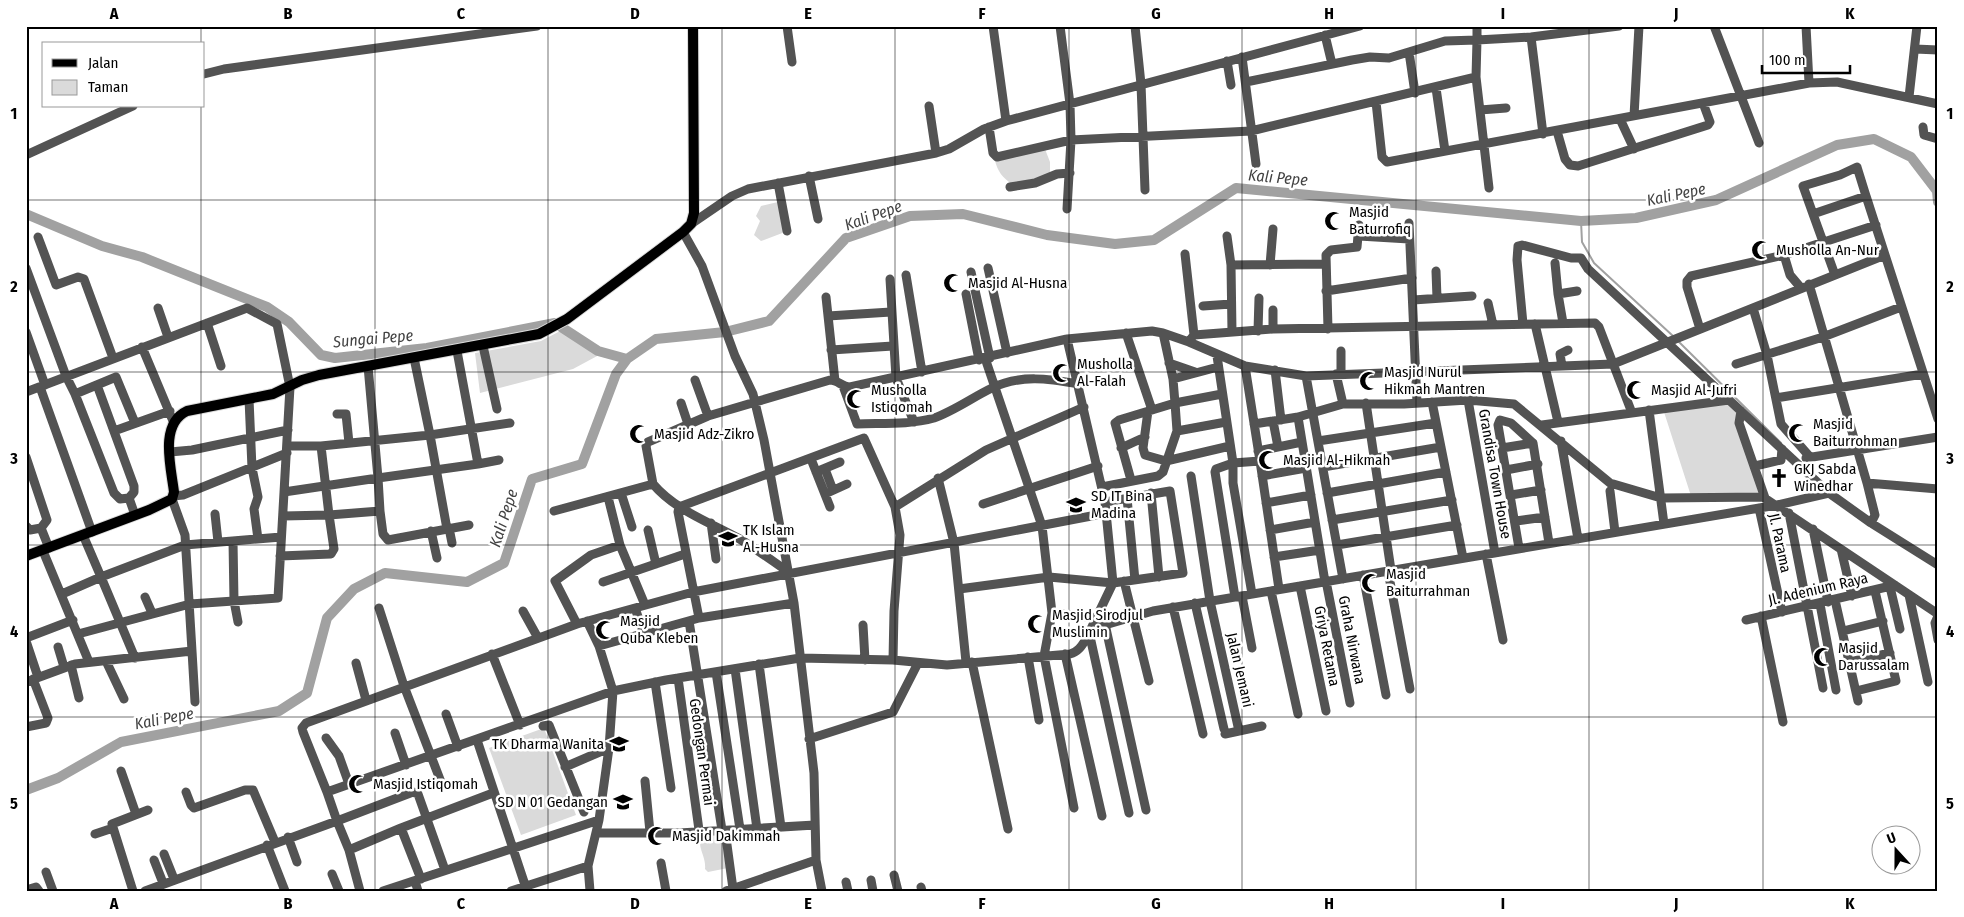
<svg xmlns="http://www.w3.org/2000/svg" width="1964" height="917" font-family="'Fira Sans Condensed',sans-serif">
<rect width="100%" height="100%" fill="#fff"/>
<path fill="#dadada" d="M1045,149L1050,162V175L1012,184C1003,178 997,171 995,160Z
M778,202L785,232L761,241L754,235L760,221L756,216L761,206Z
M562,330L599,355L573,369L480,393L475,353L541,341Z
M1728,404L1736,411L1762,493L1691,496L1664,412Z
M544,728L576,815L521,835L489,748Z
M724,833L728,868L708,872L705,869C706,859 701,853 700,844L708,834Z"/>
<g fill="none" stroke-linecap="round" stroke-linejoin="round">
<path stroke="#a1a1a1" stroke-width="2" d="M1581,221L1582,242L1594,263L1673,336
M1678,341L1781,443"/>
<path stroke="#a1a1a1" stroke-width="10" d="M26,214L102,246L142,257L267,307L289,322L321,355L335,358L427,348L555,323L598,351L627,359
M26,790L58,778L121,742L279,711L307,693L327,618L354,589L385,573L467,582L504,563L532,479L582,464L616,374L627,359L656,339L725,332L769,321L846,238L910,216L963,214L1047,235L1115,244L1154,240L1236,188L1581,221L1636,218L1716,200L1837,145L1874,139L1911,157L1937,191L1938,202"/>
<g stroke="#dbdbdb" stroke-width="12">
<path id="major" d="M26,556L149,510L172,499L174,492C171,467 159,424 187,411L273,394L302,380L319,375L539,334L567,319L683,232L691,224L694,213L693,26"/>
</g>
<path stroke="#535353" stroke-width="9" d="M787,26L792,62
M993,26L1006,121
M1060,26L1070,104L1071,140L1067,209
M1135,26L1141,84L1145,190
M1477,26V40L1531,37L1619,26
M1714,26L1759,143
M1806,26L1809,83
M1325,35L1332,64
M1531,37L1543,134
M1915,49L1938,50
M1409,52L1415,93
M1242,57L1256,164
M1227,61L1231,85
M204,74L224,69L537,26
M1246,82L1352,60L1370,57L1389,58L1445,41L1477,40L1476,77L1489,188
M1436,88L1445,151
M1909,97L1917,26
M1376,102L1382,157L1387,162L1809,83L1837,82L1938,104
M929,106L936,153
M1480,110L1506,108
M1634,116L1639,26
M1620,119L1634,149
M989,127L993,153L997,157L1071,140L1251,131L1476,77
M1923,127L1924,135L1938,139
M1557,131L1565,159L1570,165L1578,166L1708,125L1710,122L1703,103
M26,155L133,106
M809,176L818,219
M778,183L787,231
M1010,187L1035,183L1057,174L1070,173
M1813,214L1803,186L1840,175L1857,167L1866,196
M1409,223L1417,403
M691,224L732,196L748,189L936,153L949,149L984,129L1006,121L1360,26
M683,232L702,266L735,356L753,394L764,440L794,603L814,773L816,860L822,891
M1227,236L1231,265L1232,332
M1359,236L1409,239
M38,237L56,285L78,277L84,279L113,358
M1185,254L1194,335L1190,340
M1784,255L1790,275L1801,288
M1555,263L1558,294
M1231,265L1325,264
M1270,265L1273,229
M26,268L66,376L75,394
M988,268L1007,353
M1436,271L1437,298
M971,272L990,358
M906,275L922,372
M1835,275L1813,214L1866,196L1938,419
M890,279L896,378L914,422
M1809,284L1867,483L1875,515L1871,523
M1326,291L1412,278
M966,294L979,360
M826,297L835,381
M1413,300L1472,296
M1488,303L1493,325
M1203,306L1231,304
M158,308L168,337
M1753,308L1767,355L1781,424L1810,457
M828,316L891,312
M207,323L221,366
M1563,323L1558,294L1577,291
M1523,324L1517,260L1518,246L1522,245L1571,258H1581L1588,269L1829,493L1871,523L1938,565
M1535,324L1558,422
M1273,329V310
M1328,329L1326,255L1331,250L1357,247L1359,225
M1700,329L1687,287V281L1691,276L1784,255L1876,225
M1258,331L1259,298
M26,332L45,385
M1126,333L1152,410
M1163,333L1173,379
M1194,335L1273,329L1595,323L1599,327L1632,413
M1067,339L1105,502L1113,583L1090,631
M483,346L497,409
M142,347L173,421
M831,350L893,346
M1341,351V374
M1217,356L1233,463V483L1252,594
M414,358L430,435L510,423
M985,358L1042,526L1052,613L1044,656L1074,808
M1169,363L1195,372
M1736,364L1823,337L1901,307
M368,366L378,478L478,464L457,351
M1245,366L1260,461
M1562,366L1560,354L1568,350
M1218,367L1173,379L1175,403L1222,394
M1275,370L1281,420
M1336,374L1343,404
M1306,376L1343,579
M695,380L708,416
M97,385L134,486V492L129,498L135,515
M843,386L857,424C882,423 909,425 934,418C954,411 973,397 992,388C1020,374 1050,379 1079,384
M40,387L92,532
M26,392L247,308L277,324L290,387L278,598L190,604L78,634
M1776,398L1923,374
M249,399L252,468L258,497L254,509L258,539
M1468,400L1495,553
M1432,402L1463,558
M681,403L688,424
M1366,403L1391,570
M1649,410L1664,524
M1148,411L1143,448L1145,455L1166,461L1230,446
M1741,411L1739,423L1765,498
M337,414H346L349,443
M1298,417L1325,582
M1273,421L1278,447
M1254,424L1298,417L1343,404H1404L1468,400L1514,404L1610,483L1661,498L1763,497L1938,614
M1542,425L1729,400
M114,431L170,411
M1177,431L1226,422
M1318,441L1436,423
M1561,441L1578,539
M288,446H321L430,435L447,529
M321,446L329,515L380,511L383,534L388,540L469,525
M1121,448L1145,437
M1502,448L1533,443
M1258,451L1302,442
M170,452L192,450L288,430
M26,457L47,520L41,528L49,548
M1806,458L1938,437
M811,459L830,507
M478,464L499,460
M1755,466L1781,460L1782,449
M1323,467L1441,447
M825,469L833,490
M1506,470L1538,464
M816,472L840,462
M1191,476L1210,601L1239,731L1225,734
M1262,476L1306,468
M938,478L954,543L966,662
M1867,483L1938,489
M653,484L646,446L648,442L708,416L830,380C838,380 842,387 850,387L1067,339L1152,331L1163,333L1189,342L1245,366L1306,376L1613,364L1885,255
M1102,487L1158,476L1163,472L1177,431L1175,403L1119,420L1115,423L1131,480
M1610,491L1615,532
M284,492L378,478L380,511
M621,493L632,527
M1151,493L1159,577
M1327,493L1446,472
M825,494L847,484
M1511,495L1541,490
M173,496L183,495L287,453
M608,497L620,545
M129,498L120,499L114,493L75,394L116,377L135,423
M1127,498L1135,580
M1266,503L1311,495
M983,504L1098,466
M895,507L986,450L1084,407
M1759,508L1782,612
M554,511L653,484C675,510 709,522 738,538C755,548 771,560 787,571
M1789,513L1823,688
M215,514L218,542
M1332,520L1452,500
M1516,521L1545,517
M711,523L716,559
M26,526L30,530L41,528
M449,528L452,543
M1813,529L1828,602
M648,530L656,564
M1270,530L1315,522
M431,531L437,558
M233,541L234,601L238,622
M1337,545L1457,525
M1519,548L1498,425L1500,420L1511,423L1533,443L1549,543
M1841,549L1852,596
M43,551L89,662
M1486,554L1503,640
M280,556L331,554L334,549L329,515L283,516
M1274,557L1320,550
M1388,571L1410,689
M1363,575L1386,695
M1124,581L1149,681
M1326,581L1350,703
M603,582L685,554
M1300,586L1326,711
M1890,587L1900,629
M959,589L1049,577L1113,583L1183,573L1170,491L1105,502
M1271,591L1298,714
M62,594L101,577L83,535
M1909,595L1928,682
M1242,596L1252,648
M145,597L152,613
M1235,597L1215,472L1216,469L1233,463L1260,461L1279,589
M1835,600L1858,701
M1195,603L1224,729
M1820,604L1836,690
M1173,607L1203,734
M379,608L404,686L441,782
M635,608L644,634
M523,611L538,638
M1052,613L1096,618
M1761,616L1783,722
M1938,616L1935,623L1938,640
M699,618L678,512L679,507L864,438L895,507L900,535L894,611L893,660
M1746,620L1895,585
M587,621L599,646L613,691L609,748L599,820L588,866L590,891
M689,621L722,830
M577,624L555,581L591,555L620,545L645,605
M1105,624L1146,810
M863,625L865,660
M1843,631L1883,621
M1089,632L1129,813
M26,638L73,620
M26,641L38,677
M599,646L699,618L794,603
M58,647L64,667
M192,651L195,702
M492,654L520,725
M1065,654L1102,816
M1028,657L1039,720
M135,658L101,577L185,545L281,537
M106,661L124,699
M972,662L1008,829
M1850,662L1890,653
M356,663L366,700
M759,664L781,827
M71,665L79,698
M735,669L757,829
M716,672L740,829
M678,678L699,830
M26,682L75,664L192,651L185,535L172,499
M655,682L671,788
M1856,691L1896,681L1875,591
M446,714L458,747
M543,726L549,725L584,812
M26,727L46,723L48,718L33,679
M1239,731L1262,726
M395,733L406,765
M326,738L339,756L349,784
M809,739L893,712L918,663
M477,740L527,891
M565,767L609,748
M121,771L136,814
M645,781L650,832
M186,792L191,805L194,808L245,790H253L275,842
M327,792L303,732L302,728L306,723L577,624L693,592L1107,513
M401,828L421,879
M725,830L733,889
M597,833H679L815,825
M95,834L113,828
M288,837L297,862
M267,845L285,891
M349,850L401,828L493,793
M164,854L174,879
M154,860L163,883
M661,863L666,891
M46,872L53,891
M332,874L339,891
M894,875L898,891
M871,880L873,891
M415,881L418,891
M846,882L848,891
M921,887L922,891
M26,890L36,887L39,891
M133,891L112,824L148,810
M145,891L337,821L327,792L613,691L666,680L800,658L893,660L947,665L1070,654C1085,650 1084,634 1098,627L1153,611L1777,505L1829,493
M360,891L349,850L337,821L413,792L418,794L445,870
M383,891L599,820
M511,891L588,866
M726,891L816,860"/>
<use href="#major" stroke="#000" stroke-width="10"/>
</g>
<path fill="none" stroke="#000" stroke-width="1" stroke-opacity="0.55" d="M201,26V44M375,26V891M548,26V891M722,26V891M895,26V891M1069,26V891M1242,26V891M1416,26V891M1589,26V891M1763,26V891M201,106V891M26,200H1938M26,372H1938M26,545H1938M26,717H1938"/>
<defs>
<g id="mosque-bare" transform="scale(1.5)"><path d="M3.5-4.9A6 6 0 1 0 3.5 4.9A5 5 0 1 1 3.5-4.9Z" fill="#000" stroke="#fff" stroke-width="2.5" paint-order="stroke"/></g>
<g id="church-bare" transform="scale(1.5)"><path d="M-1.2-6h2.4v3.5h3.3v2.4h-3.3V6h-2.4V-.1h-3.3v-2.4h3.3Z" fill="#000" stroke="#fff" stroke-width="2.5" paint-order="stroke"/></g>
<g id="school-bare" transform="scale(1.5)"><path d="M0-5L7-2L0 1L-7-2ZM-4 1L0 2.5L4 1V4Q0 6-4 4Z" fill="#000" stroke="#fff" stroke-width="2.5" paint-order="stroke"/></g>
</defs>
<g fill-rule="evenodd">
<use href="#mosque-bare" x="1334" y="221"/>
<use href="#mosque-bare" x="1761" y="250"/>
<use href="#mosque-bare" x="953" y="283"/>
<use href="#mosque-bare" x="1062" y="373"/>
<use href="#mosque-bare" x="1369" y="381"/>
<use href="#mosque-bare" x="1636" y="390"/>
<use href="#mosque-bare" x="856" y="399"/>
<use href="#mosque-bare" x="1798" y="433"/>
<use href="#mosque-bare" x="639" y="434"/>
<use href="#mosque-bare" x="1268" y="460"/>
<use href="#church-bare" x="1779" y="478"/>
<use href="#school-bare" x="1076" y="505"/>
<use href="#school-bare" x="728" y="539"/>
<use href="#mosque-bare" x="1371" y="583"/>
<use href="#mosque-bare" x="1037" y="624"/>
<use href="#mosque-bare" x="605" y="630"/>
<use href="#mosque-bare" x="1823" y="657"/>
<use href="#school-bare" x="619" y="744"/>
<use href="#mosque-bare" x="358" y="784"/>
<use href="#school-bare" x="623" y="802"/>
<use href="#mosque-bare" x="657" y="836"/>
</g>
<g text-anchor="middle" stroke-width="5" stroke-linejoin="round" paint-order="stroke">
<g font-size="15" fill="#000" stroke="#fff" text-anchor="start">
<text x="1349" y="217">Masjid<tspan x="1349" dy="17">Baturrofiq</tspan></text>
<text x="1776" y="255">Musholla An-Nur</text>
<text x="968" y="288">Masjid Al-Husna</text>
<text x="1077" y="369">Musholla<tspan x="1077" dy="17">Al-Falah</tspan></text>
<text x="1384" y="377">Masjid Nurul<tspan x="1384" dy="17">Hikmah Mantren</tspan></text>
<text x="871" y="395">Musholla<tspan x="871" dy="17">Istiqomah</tspan></text>
<text x="1651" y="395">Masjid Al-Jufri</text>
<text x="1813" y="429">Masjid<tspan x="1813" dy="17">Baiturrohman</tspan></text>
<text x="654" y="439">Masjid Adz-Zikro</text>
<text x="1283" y="465">Masjid Al-Hikmah</text>
<text x="1794" y="474">GKJ Sabda<tspan x="1794" dy="17">Winedhar</tspan></text>
<text x="1091" y="501">SD IT Bina<tspan x="1091" dy="17">Madina</tspan></text>
<text x="743" y="535">TK Islam<tspan x="743" dy="17">Al-Husna</tspan></text>
<text x="1386" y="579">Masjid<tspan x="1386" dy="17">Baiturrahman</tspan></text>
<text x="1052" y="620">Masjid Sirodjul<tspan x="1052" dy="17">Muslimin</tspan></text>
<text x="620" y="626">Masjid<tspan x="620" dy="17">Quba Kleben</tspan></text>
<text x="1838" y="653">Masjid<tspan x="1838" dy="17">Darussalam</tspan></text>
<text x="604" y="749" text-anchor="end">TK Dharma Wanita</text>
<text x="373" y="789">Masjid Istiqomah</text>
<text x="608" y="807" text-anchor="end">SD N 01 Gedangan</text>
<text x="672" y="841">Masjid Dakimmah</text>
</g>
<g font-size="15" fill="#000" stroke="#fff">
<text transform="translate(1495 474) rotate(80)" y="5">Grandisa Town House</text>
<text transform="translate(1780 543) rotate(78)" y="5">Jl. Parama</text>
<text transform="translate(1818 589) rotate(-13)" y="5">Jl. Adenium Raya</text>
<text transform="translate(1352 640) rotate(79)" y="5">Graha Nirwana</text>
<text transform="translate(1327 646) rotate(79)" y="5">Griya Retama</text>
<text transform="translate(1240 670) rotate(77)" y="5">Jalan Jemani</text>
<text transform="translate(702 752) rotate(82)" y="5">Gedongan Permai</text>
</g>
<g font-size="16" font-style="italic" fill="#424242" stroke="#fff">
<text transform="translate(1278 177) rotate(5)" y="6">Kali Pepe</text>
<text transform="translate(1676 194) rotate(-12)" y="6">Kali Pepe</text>
<text transform="translate(873 215) rotate(-20)" y="6">Kali Pepe</text>
<text transform="translate(373 338) rotate(-5)" y="6">Sungai Pepe</text>
<text transform="translate(503 518) rotate(-72)" y="6">Kali Pepe</text>
<text transform="translate(164 718) rotate(-11)" y="6">Kali Pepe</text>
</g>
</g>
<rect width="1964" height="917" fill="none" stroke="#ffffff" stroke-width="55"/>
<rect x="42" y="42" width="162" height="65" fill="#ffffff" stroke="#999999"/>
<rect x="52" y="59" width="25" height="8" fill="#000000" stroke="#999999"/>
<text x="88" y="68" font-size="15" fill="#000000">Jalan</text>
<rect x="52" y="80" width="25" height="15" fill="#dadada" stroke="#999999"/>
<text x="88" y="92" font-size="15" fill="#000000">Taman</text>
<g transform="translate(1896 850) rotate(339)"><circle r="24" fill="#ffffff" stroke="#999999"/>
<path d="M0-4L9 19L0 12L-9 19Z" fill="#000000"/>
<text y="-8" font-size="14" font-weight="bold" text-anchor="middle" fill="#000000">U</text>
</g>
<path d="M1762 65v8h88v-8" fill="none" stroke="#000000" stroke-width="2.5"/>
<text x="1769" y="65" font-size="15" fill="#000000" stroke="#ffffff" stroke-width="4" paint-order="stroke">100 m</text>
<rect x="28" y="28" width="1908" height="862" fill="none" stroke="#000" stroke-width="2"/>
<g font-size="16" text-anchor="middle" font-weight="bold" fill="#000">
<text x="114" y="19">A</text>
<text x="288" y="19">B</text>
<text x="461" y="19">C</text>
<text x="635" y="19">D</text>
<text x="808" y="19">E</text>
<text x="982" y="19">F</text>
<text x="1156" y="19">G</text>
<text x="1329" y="19">H</text>
<text x="1503" y="19">I</text>
<text x="1676" y="19">J</text>
<text x="1850" y="19">K</text>
<text x="14" y="119">1</text>
<text x="1950" y="119">1</text>
<text x="14" y="292">2</text>
<text x="1950" y="292">2</text>
<text x="14" y="464">3</text>
<text x="1950" y="464">3</text>
<text x="14" y="637">4</text>
<text x="1950" y="637">4</text>
<text x="14" y="809">5</text>
<text x="1950" y="809">5</text>
<text x="114" y="909">A</text>
<text x="288" y="909">B</text>
<text x="461" y="909">C</text>
<text x="635" y="909">D</text>
<text x="808" y="909">E</text>
<text x="982" y="909">F</text>
<text x="1156" y="909">G</text>
<text x="1329" y="909">H</text>
<text x="1503" y="909">I</text>
<text x="1676" y="909">J</text>
<text x="1850" y="909">K</text>
</g>
</svg>
